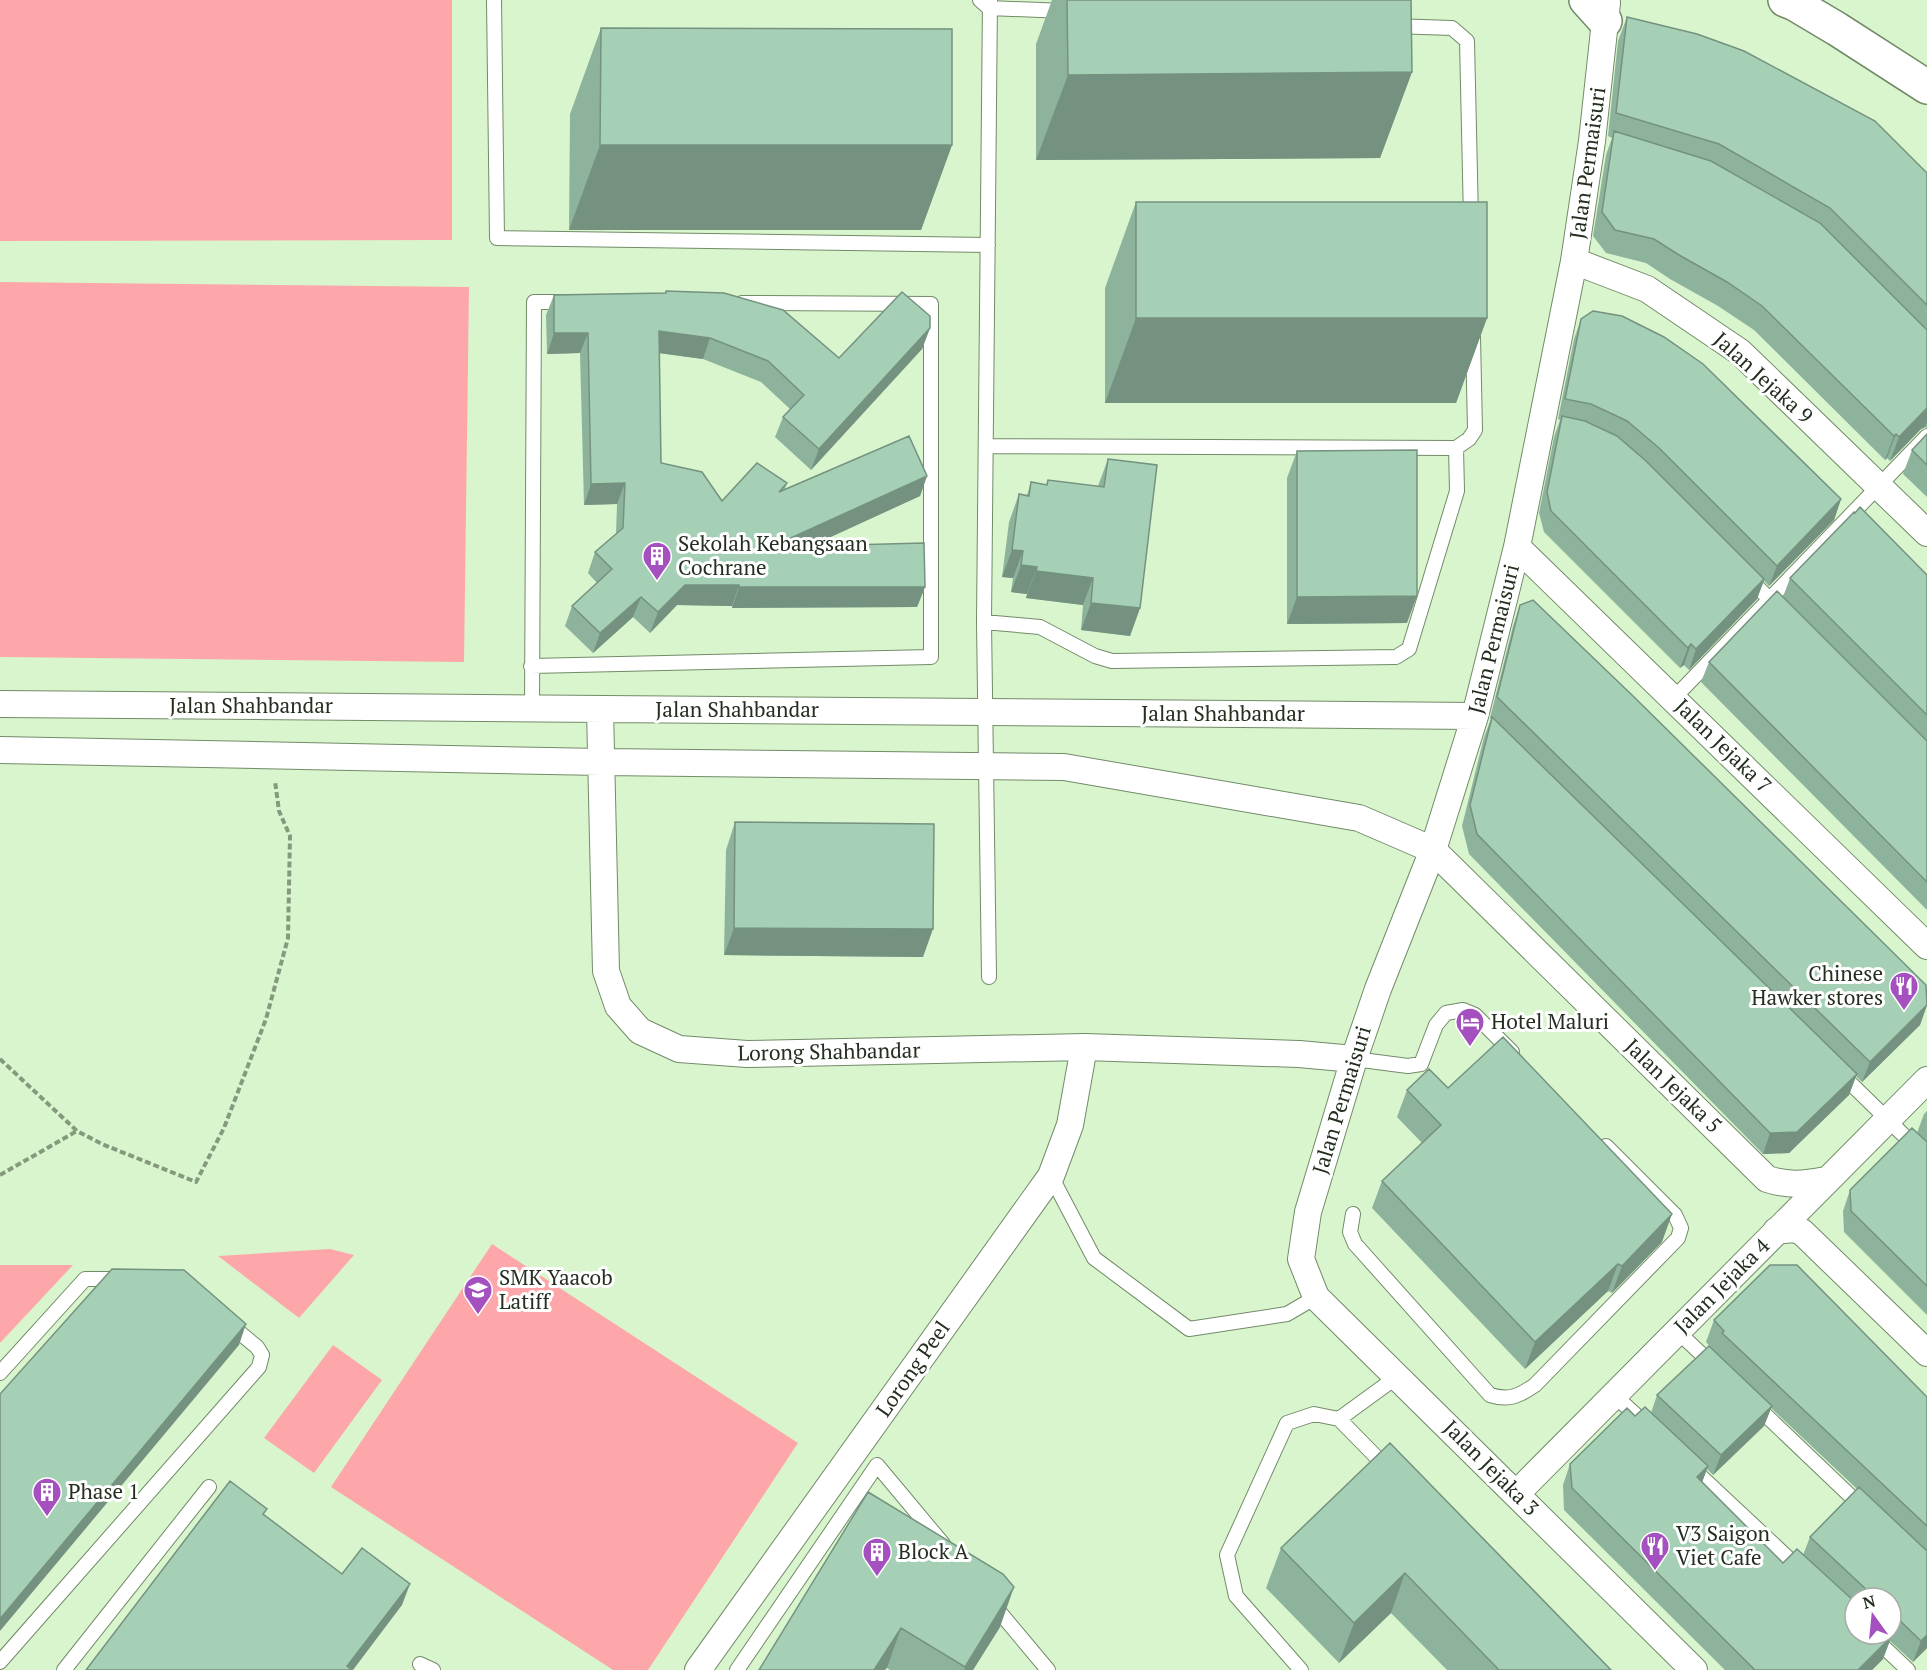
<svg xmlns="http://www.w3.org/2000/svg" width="1927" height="1670" font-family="'PT Serif',serif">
<rect width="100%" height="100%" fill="#d9f5ce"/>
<path fill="#fea7aa" d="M0,0H452V240L0,241Z
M0,282L469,287L464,662L0,657Z
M492,1244L798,1443L648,1670H613L331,1487Z
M330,1249L354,1255L299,1318L218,1256Z
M0,1265H73L0,1343Z
M333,1345L382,1380L314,1473L264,1438Z"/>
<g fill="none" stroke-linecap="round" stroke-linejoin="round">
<g stroke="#728b68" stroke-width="16">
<path id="service" d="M494,0L497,238L988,245
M980,0L989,8L1065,11
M1393,26L1452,28L1467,41L1471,219
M986,446L1456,448L1469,439L1475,430L1473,337
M1747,577L1783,612
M984,622L1040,627L1095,656L1112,661L1396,657L1409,649L1457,491L1456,448
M531,666L931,657V304L742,303
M1674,698L1927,436
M532,708L534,302H567
M989,977L984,622L990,1
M1354,1059L1408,1066L1421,1064L1436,1025L1446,1013L1463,1010L1475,1015L1512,1052
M1841,1074L1927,1158
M1051,1176L1094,1258L1189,1329L1287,1314L1316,1297
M1353,1214L1350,1232L1355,1244L1490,1395C1509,1401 1519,1396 1535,1385L1678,1238L1681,1228L1675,1215L1606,1146
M1677,1331L1714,1366
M0,1373L85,1279H120
M1615,1396L1649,1427
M1754,1404L1862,1507
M1339,1419L1398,1376
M1691,1467L1802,1571
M992,1603L1048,1670
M1870,1634L1908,1670
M0,1662L259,1367L262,1355L257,1347L228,1323
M420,1664L433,1670
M64,1670L209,1487
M737,1670L877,1465L943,1544
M1301,1670L1236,1596L1227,1555L1287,1423L1314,1414L1339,1419L1389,1470"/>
</g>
<g stroke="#728b68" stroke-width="28">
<path id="minor" d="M1607,3L1592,141L1574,261L1517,547L1475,716L1433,850L1378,989L1354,1059L1308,1212L1301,1259L1316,1297L1694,1670
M1574,261L1647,289L1740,352L1927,533
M1517,547L1927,946
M0,704L1475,716
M600,709L606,971L618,1006L640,1031L679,1049L747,1054L1084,1047L1299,1054L1354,1059
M0,750L601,762L1064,767L1359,818L1433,850L1767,1179C1789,1186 1804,1184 1826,1180
M1776,1231L1793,1229L1802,1232L1927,1353
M1517,1493L1927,1080
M698,1670L1051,1176L1070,1125L1084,1047"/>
</g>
<g stroke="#728b68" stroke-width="36">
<path id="tertiary" d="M1586,0L1605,21
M1785,0L1795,4L1837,29L1927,87"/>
</g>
<path stroke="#85997d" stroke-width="4" stroke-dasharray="6 3" stroke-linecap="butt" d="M0,1059L77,1131L102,1144L196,1182L224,1128L266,1019L288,938L290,836L279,811L275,781
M0,1175L77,1131"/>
<use href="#service" stroke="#fff" stroke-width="14"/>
<use href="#minor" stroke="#fff" stroke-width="26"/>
<use href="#tertiary" stroke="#fff" stroke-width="33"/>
</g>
<path fill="#8eb39c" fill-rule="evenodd" d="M1052,0H1411L1412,72L1380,158L1036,160V44Z
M1627,17L1927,173V428L1925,427L1921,429L1890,461L1887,458L1885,460L1754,330L1718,306L1670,279L1646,263L1606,253L1593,236L1606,155L1612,138L1608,136L1618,41Z
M601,28L952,145L921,230H569L570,114Z
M1136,202L1487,318L1456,403H1105V288Z
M666,291L839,358L930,328L922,349L811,470L775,437L783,417L790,409L761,382L703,359L659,353L661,463L722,501L787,483L785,489L927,476L920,496L811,546L925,587L917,607L732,608V606L677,605L650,633L633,617L593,653L565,626L572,606L597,583L588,573L595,552L616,534L617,504L584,505L580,353L547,354L546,315L554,295L665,293Z
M1581,319L1841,499L1834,520L1769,586L1764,581L1757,599L1689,670L1684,665L1680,668L1544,532L1539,513L1554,437L1560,420L1558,419L1574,339Z
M1927,434V497L1903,474L1912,450Z
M1297,451L1407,623L1287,624V478Z
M1108,459L1140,608L1130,636L1081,630L1083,605L1026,598L1027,594L1011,592L1013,578L1002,577L1009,522L1019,494L1027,495L1031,482L1046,485L1048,480L1098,486Z
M1927,575V910L1701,682L1709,662L1783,597L1790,578Z
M1520,605L1927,1005L1920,1025L1862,1082L1856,1076L1849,1095L1789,1153L1763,1154L1469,854L1462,826L1484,737L1491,719L1490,718L1513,626Z
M735,822L923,957L724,955L726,850Z
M1448,1088L1662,1242L1612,1293L1608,1291L1525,1369L1372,1208L1382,1181L1422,1143L1397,1117L1407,1090Z
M1927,1111V1315L1844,1232L1843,1211L1850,1190L1917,1133L1924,1114Z
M1714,1320L1927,1397V1648L1913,1662L1890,1641L1883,1659L1872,1670H1725L1564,1510L1563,1485L1570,1464L1635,1416L1651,1413L1657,1395L1715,1352L1706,1342ZM1771,1408L1857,1489L1810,1537L1803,1555L1783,1563L1702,1482L1707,1469L1713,1475L1764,1426ZM1855,1598H1891V1634H1855Z
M1390,1443L1611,1670H1447L1391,1613L1339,1663L1266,1588L1281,1548Z
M868,1492L1000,1627L973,1670H890L887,1668Z"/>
<path fill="#74927f" d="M1412,72L1380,158L1036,160L1068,75Z
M600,145H952L921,230H569Z
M1136,318H1487L1456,403H1105Z
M930,328L922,349L811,470L819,449Z
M659,331L710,338L703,359L651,352Z
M554,333H588L580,353L547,354Z
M1927,408V422L1925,427L1921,429L1890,461L1899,437Z
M1896,434L1887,458L1885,460L1894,436Z
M927,476L920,496L763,568L771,547Z
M625,483L617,504L584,505L591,484Z
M1841,499L1834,520L1769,586L1777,566Z
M1012,550L1023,551L1013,578L1002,577Z
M1021,565L1037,567L1027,594L1011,592Z
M1036,571L1093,578L1083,605L1026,598Z
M1764,579L1757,599L1689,670L1696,649Z
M685,585H739L732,606L677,605L650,633L658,612Z
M739,587H925L917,607L732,608Z
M1417,596L1407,623L1287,624L1297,597Z
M641,597L633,617L593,653L600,633Z
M1091,603L1140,608L1130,636L1081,630Z
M1691,644L1684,665L1680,668L1688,648Z
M734,928L933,929L923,957L724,955Z
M1927,1005L1920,1025L1862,1082L1870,1062Z
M1857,1074L1849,1095L1789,1153L1763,1154L1770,1133Z
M1672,1214L1662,1242L1612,1293L1622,1266Z
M1618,1264L1608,1291L1525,1369L1535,1342Z
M246,1324L239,1345L0,1631V1619Z
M1772,1406L1764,1426L1713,1475L1721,1455Z
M1708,1466L1700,1488L1697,1477Z
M1405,1573L1391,1613L1339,1663L1354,1623Z
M410,1584L402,1605L353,1670L347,1666Z
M1014,1587L1000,1627L973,1670H964Z
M901,1628L887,1668L885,1670H874Z
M1927,1635V1648L1913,1662L1921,1641Z
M1891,1637L1883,1659L1872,1670H1858Z"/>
<path fill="#a5d0b5" stroke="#74927f" stroke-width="1.5" d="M1067,0H1411L1412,72L1068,75Z
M1627,17L1697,34L1744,51L1875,121L1927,173V305L1830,208L1719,144L1616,113Z
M601,28L952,29V145H600Z
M1614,131L1711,161L1820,223L1927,330V408L1899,437L1896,434L1894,436L1762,306L1727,282L1679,255L1654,239L1615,230L1602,212Z
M1136,202H1487V318H1136Z
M666,291L724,293L783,310L839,358L902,292L930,316V328L819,449L783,417L804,395L768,361L710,338L659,331L661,463L702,472L722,501L757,463L787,483L779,492L909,436L927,476L771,547L924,543L925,587H739V585H685L658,612L641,597L600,633L572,606L612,569L595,552L623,528L625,483L591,484L588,333H554V295L666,293Z
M1593,311L1622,316L1664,337L1703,364L1841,499L1777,566L1659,448L1627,421L1591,404L1565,399L1581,319Z
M1562,416L1585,421L1617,436L1646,461L1764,579L1696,649L1691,644L1688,648L1551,511L1547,492Z
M1927,434V465L1912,450Z
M1417,450V596L1297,597V451Z
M1108,459L1157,465L1140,608L1091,603L1093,578L1036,571L1037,567L1021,565L1023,551L1012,550L1019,494L1029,496L1031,482L1047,485L1048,480L1104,487Z
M1860,507L1927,575V715L1790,578L1854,512L1855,513Z
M1777,591L1927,741V882L1709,662Z
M1533,600L1633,696L1926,985L1927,1005L1870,1062L1497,697L1520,605Z
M1492,717L1857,1074L1797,1132L1770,1133L1477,834L1470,805Z
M735,822L934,824L933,929L734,928Z
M1503,1037L1672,1214L1622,1266L1618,1264L1535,1342L1382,1181L1441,1125L1407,1090L1429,1069L1448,1088Z
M1912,1128L1927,1142V1286L1851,1211L1850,1190Z
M1770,1265H1797L1927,1397V1526L1722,1333L1724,1331L1714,1320Z
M112,1269L184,1270L246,1324L0,1619V1394Z
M1709,1346L1772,1406L1721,1455L1657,1395Z
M1645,1407L1708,1466L1697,1477L1783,1563L1797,1549L1855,1602V1634H1888L1891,1637L1858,1670H1755L1572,1488L1570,1464L1627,1408L1635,1416Z
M1390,1443L1611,1670H1499L1405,1573L1354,1623L1281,1548Z
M230,1481L267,1509L263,1514L342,1574L362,1548L410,1584L347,1666L352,1670H86Z
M1859,1487L1927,1551V1635L1921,1641L1891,1612V1598H1871L1872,1596L1869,1592L1810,1537Z
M868,1492L1003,1574L1014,1587L965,1667L901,1628L874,1670H759Z"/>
<defs>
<g id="building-pin" transform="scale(1.5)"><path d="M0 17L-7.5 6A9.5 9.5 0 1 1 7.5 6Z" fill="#a450bf" stroke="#fff"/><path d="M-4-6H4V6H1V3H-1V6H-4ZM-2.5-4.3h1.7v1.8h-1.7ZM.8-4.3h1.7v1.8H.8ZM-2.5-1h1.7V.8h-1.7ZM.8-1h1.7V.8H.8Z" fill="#fff"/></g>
<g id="restaurant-pin" transform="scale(1.5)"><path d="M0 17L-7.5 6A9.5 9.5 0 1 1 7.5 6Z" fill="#a450bf" stroke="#fff"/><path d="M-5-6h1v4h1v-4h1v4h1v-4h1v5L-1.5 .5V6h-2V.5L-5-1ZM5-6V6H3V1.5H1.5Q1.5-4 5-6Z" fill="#fff"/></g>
<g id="hotel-pin" transform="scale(1.5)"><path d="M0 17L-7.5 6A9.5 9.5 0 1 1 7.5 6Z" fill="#a450bf" stroke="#fff"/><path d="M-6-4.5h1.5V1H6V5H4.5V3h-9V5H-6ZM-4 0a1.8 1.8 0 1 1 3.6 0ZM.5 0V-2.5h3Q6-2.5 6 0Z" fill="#fff"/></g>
<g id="school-pin" transform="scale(1.5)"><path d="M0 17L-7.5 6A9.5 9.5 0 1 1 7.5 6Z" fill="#a450bf" stroke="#fff"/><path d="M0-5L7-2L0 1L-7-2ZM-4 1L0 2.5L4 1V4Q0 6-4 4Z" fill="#fff"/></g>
</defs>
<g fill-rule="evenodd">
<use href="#building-pin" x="657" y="556"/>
<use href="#restaurant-pin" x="1904" y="986"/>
<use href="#hotel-pin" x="1470" y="1022"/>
<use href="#school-pin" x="478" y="1290"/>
<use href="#building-pin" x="47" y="1492"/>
<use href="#restaurant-pin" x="1655" y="1546"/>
<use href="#building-pin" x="877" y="1552"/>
</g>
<g text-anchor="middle" stroke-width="6" stroke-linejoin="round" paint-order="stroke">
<g font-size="21" fill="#242f20" stroke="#fff">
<text transform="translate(1588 163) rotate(-82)" y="7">Jalan Permaisuri</text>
<text transform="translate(1763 378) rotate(42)" y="7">Jalan Jejaka 9</text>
<text transform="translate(1494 639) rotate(-76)" y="7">Jalan Permaisuri</text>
<text x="251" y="713">Jalan Shahbandar</text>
<text x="737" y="717">Jalan Shahbandar</text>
<text x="1223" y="721">Jalan Shahbandar</text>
<text transform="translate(1723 746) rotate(44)" y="7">Jalan Jejaka 7</text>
<text transform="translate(829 1052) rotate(-1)" y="7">Lorong Shahbandar</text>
<text transform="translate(1673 1086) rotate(44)" y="7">Jalan Jejaka 5</text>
<text transform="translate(1342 1100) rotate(-73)" y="7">Jalan Permaisuri</text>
<text transform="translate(1722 1286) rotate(-45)" y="7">Jalan Jejaka 4</text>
<text transform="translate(913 1369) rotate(-55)" y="7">Lorong Peel</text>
<text transform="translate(1491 1468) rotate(45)" y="7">Jalan Jejaka 3</text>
</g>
<g font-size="21" fill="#242f20" stroke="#fff" text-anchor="start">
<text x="678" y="551">Sekolah Kebangsaan<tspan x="678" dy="24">Cochrane</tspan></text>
<text x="1883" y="981" text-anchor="end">Chinese<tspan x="1883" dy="24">Hawker stores</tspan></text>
<text x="1491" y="1029">Hotel Maluri</text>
<text x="499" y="1285">SMK Yaacob<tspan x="499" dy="24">Latiff</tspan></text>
<text x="68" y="1499">Phase 1</text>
<text x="1676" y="1541">V3 Saigon<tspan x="1676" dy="24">Viet Cafe</tspan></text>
<text x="898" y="1559">Block A</text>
</g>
</g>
<g transform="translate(1873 1616) rotate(345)"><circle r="28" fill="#ffffff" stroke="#a7aca6" stroke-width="1.5"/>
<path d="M0-4.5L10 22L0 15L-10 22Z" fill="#a450bf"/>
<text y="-9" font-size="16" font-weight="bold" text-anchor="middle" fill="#242f20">N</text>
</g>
</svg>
